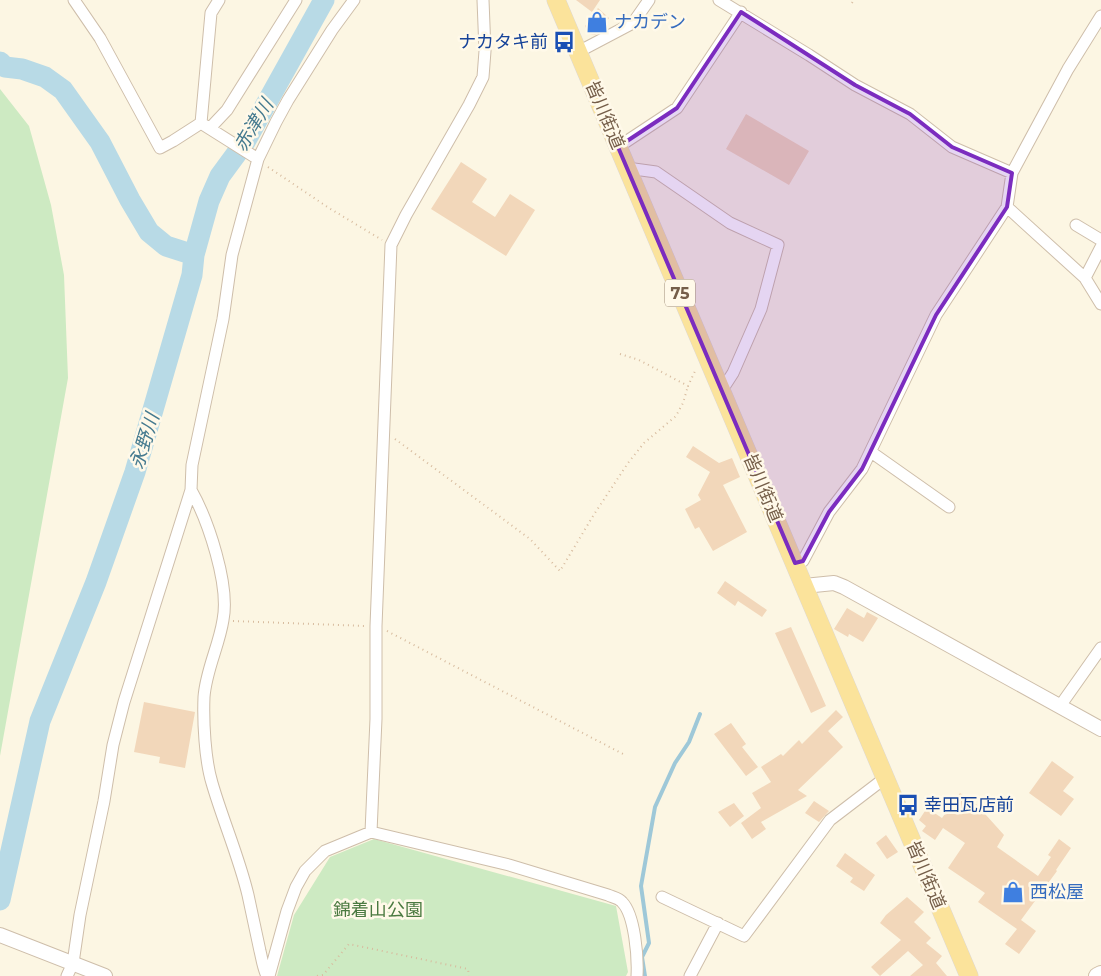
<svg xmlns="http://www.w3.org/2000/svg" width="1101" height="976" font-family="Montserrat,'Noto Sans JP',sans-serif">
<rect width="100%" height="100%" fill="#fcf6e3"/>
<path fill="#cdeac2" d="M0,89L29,126L51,205L64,275L68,378L0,756Z
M374,839L616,906L628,972L626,976H277L294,915L330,857Z"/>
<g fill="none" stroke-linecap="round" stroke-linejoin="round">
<path stroke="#9ec8d8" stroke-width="4" d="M645,976L642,957L649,943L641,886L655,807L675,763L689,742L700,714"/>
<path stroke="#b8dae6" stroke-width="21" d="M0,62L5,67L22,69L45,77L63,90L100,142L130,200L149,232L166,246L194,255
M0,900L40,721L96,582L135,472L192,275L194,255L209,201L220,176L245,142L324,0"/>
</g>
<path fill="#f2d7ba" d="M576,0H600L592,12Z
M598,8L609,18L598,33L595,35L589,34L585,26Z
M746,114L809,151L789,185L726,149Z
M461,162L487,179L472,202L495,217L510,194L535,210L506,256L431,209Z
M693,446L719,463L732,458L740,477L723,485L747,532L713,551L699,527L695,529L685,509L701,500L698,495L710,472L686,457Z
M725,581L767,610L762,617L738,601L735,606L717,593Z
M847,608L864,618L867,612L878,618L863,642L849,634L848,637L834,629Z
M791,627L826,706L811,713L775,633Z
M144,702L195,712L185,768L159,763L160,757L134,752Z
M836,710L843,717L828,731L843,747L798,790L807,796L761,822L766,829L752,839L741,823L761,808L752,793L771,782L761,767L781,754L783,756L799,740L802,744Z
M731,723L746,744L742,747L758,767L746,776L714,734Z
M1052,761L1074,777L1063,791L1074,799L1061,816L1029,793Z
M960,793L977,805L1004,835L997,847L1038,876L1051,857L1048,855L1059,839L1071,848L1056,870L1057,871L1021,920L1036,931L1019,954L1005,944L1017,929L978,902L985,893L948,868L965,843L943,828L935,840L922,831L926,826L919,820L927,808L942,818Z
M814,801L829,811L819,822L805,813Z
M734,803L744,816L730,827L718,812Z
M886,835L898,852L887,859L876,843Z
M845,853L875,875L864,891L850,882L853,878L836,866Z
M907,897L924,912L914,922L931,938L926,943L942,956L936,963L947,976H910L923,965L908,951L880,976L871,967L901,940L880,923L886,915Z"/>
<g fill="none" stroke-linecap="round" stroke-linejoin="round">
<g stroke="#cebeaa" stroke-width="13">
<path id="minor" d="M74,0L100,38L160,148L173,141L201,123L211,13L219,0
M719,0L809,55L855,85L910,114L952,147L1012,173
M578,52L633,23L649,0
M204,125L258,159
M210,128L227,110L296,0
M618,147L677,108L741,12
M627,168L656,172L730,223L778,245L761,309L733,373L722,390
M1007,207L1085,278L1101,304
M1076,225L1101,240
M1085,278L1101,247
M871,452L949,507
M191,490C208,520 230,585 223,620C219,646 206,670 204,697C203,722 205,760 212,783C223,821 239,857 248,895C252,913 256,932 260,951C262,959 263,968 267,976
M795,563L803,561L829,512L862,469L936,315L1007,207L1012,173L1068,69L1101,16
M1060,706L1101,648
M371,832L376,719V626L391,245L406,215L469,105L483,77L485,51L483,0
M662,897L744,936L830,820L885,778
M67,976L73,963L80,915L104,801L113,745L124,702L191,490L192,465L223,319L232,255L258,159L276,122L288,100L332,30L354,0
M269,976L287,911L296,887L305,871L325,851L371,832L509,865L608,895C612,897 619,898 622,902C635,915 638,958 637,976
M690,976L718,923"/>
</g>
<g stroke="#cebeaa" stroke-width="16">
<path id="tertiary" d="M804,586L834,583L844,587L1101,729
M0,935L105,976"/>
</g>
<g stroke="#d1bfa7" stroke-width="18">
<path id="secondary" d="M1097,976L1101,974"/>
</g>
<g stroke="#ded8d3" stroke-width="19">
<path id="primary" d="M556,0L969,976"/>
</g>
<path stroke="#d7bb9e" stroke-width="2" stroke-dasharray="1 4" stroke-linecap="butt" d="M852,3L854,0
M268,167L329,208L382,240
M620,354L639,360L688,386L696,369
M395,439L530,539L560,571L593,516L628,463L644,443L676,416L683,403L688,386
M233,621L366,626
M387,631L623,754
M317,976L323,975L349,944L468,969L469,976"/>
<use href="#minor" stroke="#fff" stroke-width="11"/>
<use href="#tertiary" stroke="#fff" stroke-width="14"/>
<use href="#secondary" stroke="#fff" stroke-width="16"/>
<use href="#primary" stroke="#fbe39b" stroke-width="18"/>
</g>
<path fill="#7b2cbf" fill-opacity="0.2" stroke="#7b2cbf" stroke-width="4" stroke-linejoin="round" d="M741,12L855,85L910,114L952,147L1012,173L1007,207L936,315L862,469L829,512L803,561L795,563L618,147L677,108Z"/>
<defs>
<g id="shop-bare" transform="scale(1.725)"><path d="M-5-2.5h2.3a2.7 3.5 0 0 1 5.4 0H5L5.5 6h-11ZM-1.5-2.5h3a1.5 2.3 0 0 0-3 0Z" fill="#3f7fe0" stroke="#fff9e9" stroke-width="2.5" paint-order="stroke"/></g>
<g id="bus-bare" transform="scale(1.725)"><path d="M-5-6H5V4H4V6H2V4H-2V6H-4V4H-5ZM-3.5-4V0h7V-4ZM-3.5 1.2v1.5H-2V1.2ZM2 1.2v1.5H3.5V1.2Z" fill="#1a4fb4" stroke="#fff9e9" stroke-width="2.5" paint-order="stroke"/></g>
</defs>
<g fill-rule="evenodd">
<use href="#shop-bare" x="597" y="22"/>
<use href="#bus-bare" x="564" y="42"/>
<use href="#bus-bare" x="908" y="805"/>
<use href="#shop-bare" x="1013" y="892"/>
</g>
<g text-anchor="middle" stroke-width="5" stroke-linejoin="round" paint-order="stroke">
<rect fill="#fff9e9" stroke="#9e8c79" stroke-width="1" x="665" y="279.5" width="30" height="27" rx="4"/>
<g font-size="16" font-weight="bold" fill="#755e49">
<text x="680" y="299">75</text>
</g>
<g font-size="18" fill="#366cbe" stroke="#fff9e9" text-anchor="start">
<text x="614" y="28">ナカデン</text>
<text x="1030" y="898">西松屋</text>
</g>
<g font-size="18" fill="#164399" stroke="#fff9e9" text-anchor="end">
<text x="548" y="48">ナカタキ前</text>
<text x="924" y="811" text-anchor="start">幸田瓦店前</text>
</g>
<g font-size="18" fill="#755e49" stroke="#fff9e9">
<text transform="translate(605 115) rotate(67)" y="6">皆川街道</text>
<text transform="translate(763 488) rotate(67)" y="6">皆川街道</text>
<text transform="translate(926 875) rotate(67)" y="6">皆川街道</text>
</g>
<g font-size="18" fill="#4b7a41" stroke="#fff9e9">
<text x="378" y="916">錦着山公園</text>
</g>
<g font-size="19" font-style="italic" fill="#457a8f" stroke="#fff9e9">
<text transform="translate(253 125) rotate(-59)" y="7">赤津川</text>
<text transform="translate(144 441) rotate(-73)" y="7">永野川</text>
</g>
</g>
</svg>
